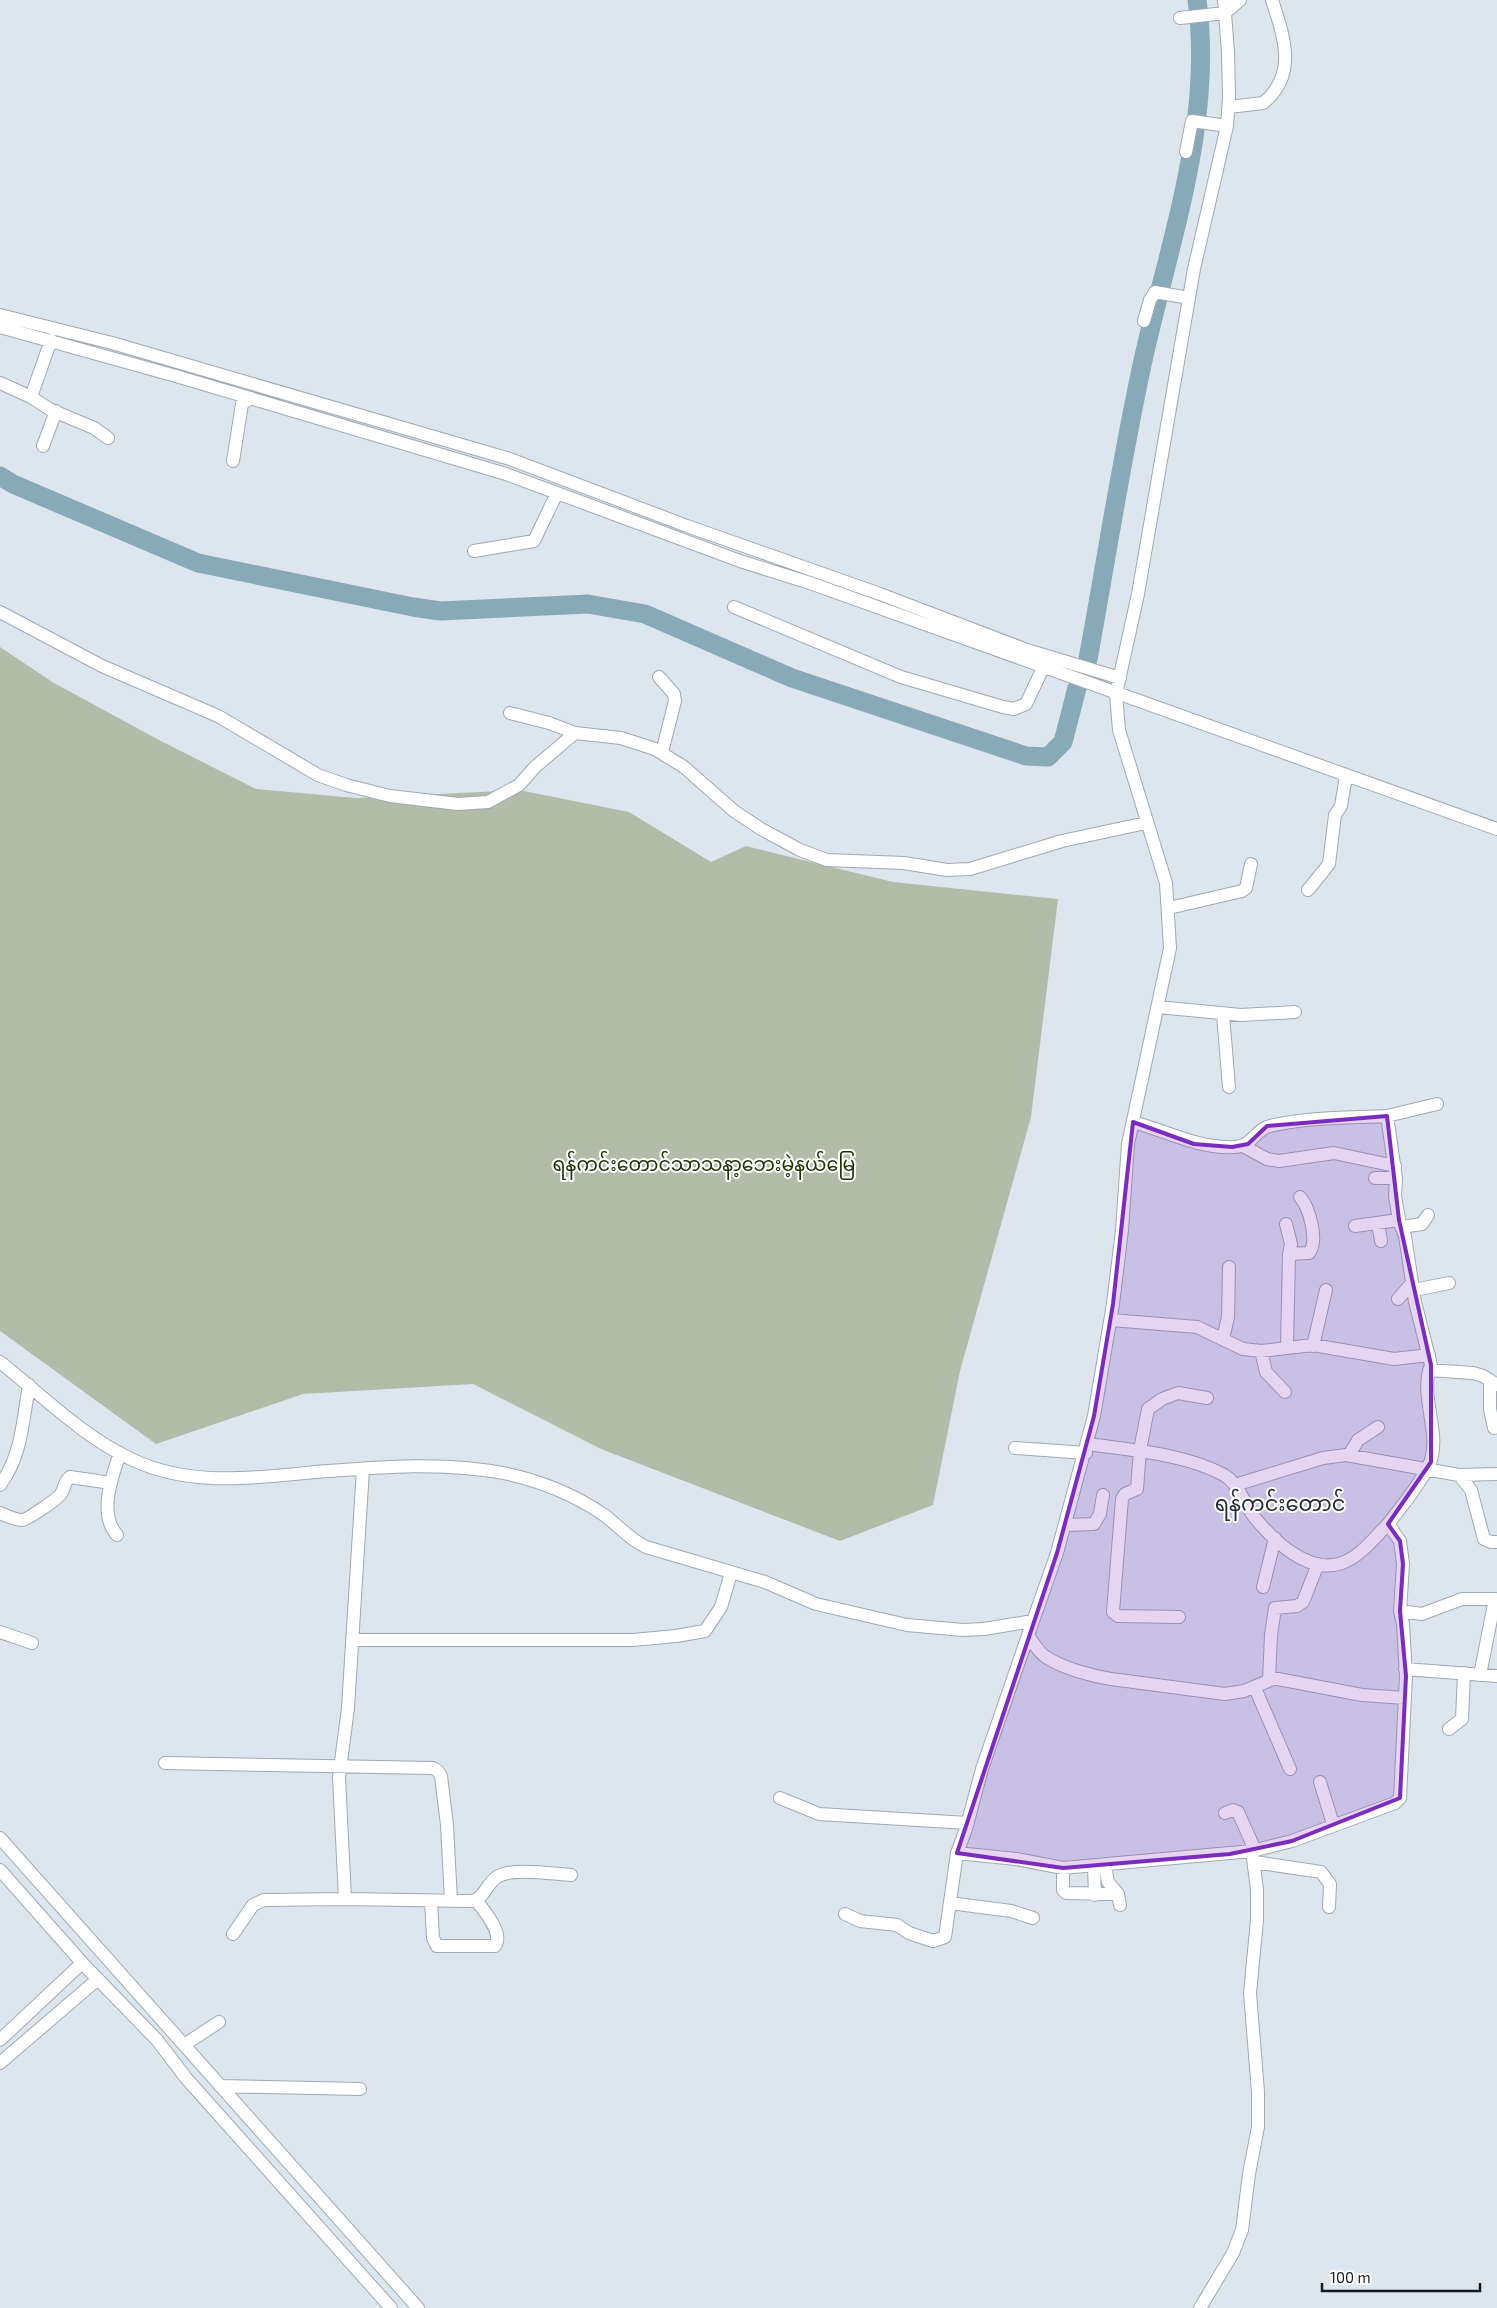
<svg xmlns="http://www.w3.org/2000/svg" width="1497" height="2308" font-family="'Exo 2','Noto Sans Myanmar',sans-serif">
<rect width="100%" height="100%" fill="#dde6ef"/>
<path fill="#b3bca9" d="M0,647L54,683L159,740L256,789L356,798L519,790L629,812L711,862L746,846L893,882L1058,899L1031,1117L960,1371L933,1505L840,1541L601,1449L473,1384L303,1394L156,1444L0,1331Z"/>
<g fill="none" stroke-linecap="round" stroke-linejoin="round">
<path stroke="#87a9b8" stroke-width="19" d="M0,476L13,484L198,563L413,607L440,611L588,604L645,614L792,678L1026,756L1048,757L1063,742L1077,688
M1088,659C1106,561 1121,462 1142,365C1168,245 1214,124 1197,0"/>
<g stroke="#a0a9b2" stroke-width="14">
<path id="minor" d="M1180,18L1225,13L1240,0
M1229,107L1263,103C1298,75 1284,37 1272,0
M1186,152L1192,121L1227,126
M0,315L112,343L510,459L687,526L880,594L1027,650L1120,678
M1144,321L1150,300L1155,292L1189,298
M0,327L176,376L506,474L740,561L810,583L1497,829
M0,383L31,397L51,340
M31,397L51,410L94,428L108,438
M43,446L56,411
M233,461L242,404L251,398
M474,551L534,541L557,493
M734,607L901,677L1003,707L1014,709L1026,704L1043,668
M0,612L102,666L218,716L318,775L346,785L390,796L458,804L488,802L519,785L535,767L575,733L621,738L655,749L684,767L734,811L761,829L800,850L827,860L904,863L947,870L970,869L1062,841L1146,823
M659,677L674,694L675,701L662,752
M510,713L549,723L575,733
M1308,890L1329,864L1335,815L1341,806L1346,776
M1169,908L1242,891L1246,888L1251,864
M1158,1007L1241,1015L1295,1012
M1223,1014L1229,1087
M1387,1116L1437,1104
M1133,1122C1167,1131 1198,1149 1235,1147C1252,1146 1256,1129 1270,1126C1307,1117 1349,1118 1387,1116L1396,1178L1395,1196L1399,1220L1405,1236L1415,1302L1431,1365C1419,1394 1440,1430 1431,1460C1426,1477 1399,1510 1388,1524
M1243,1146L1267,1159L1279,1161L1334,1153L1395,1166
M1375,1178H1396
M1378,1223L1381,1241
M1286,1224L1291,1244L1289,1254L1287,1347
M1355,1226L1399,1220
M1401,1227L1422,1224L1428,1215
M1289,1254L1309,1253C1319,1241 1309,1207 1300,1197
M1414,1290L1449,1283
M1398,1299L1412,1283
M1111,1320L1197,1327L1243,1349L1261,1351L1313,1345L1394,1359L1429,1355
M1223,1339L1228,1317L1229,1267
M1313,1346L1326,1290
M1261,1351L1266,1372L1285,1392
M0,1362C43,1396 83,1437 133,1460C191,1487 254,1478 316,1472C378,1467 446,1461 508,1474C541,1481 577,1496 604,1515C619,1526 629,1539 646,1547L765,1582L816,1604L907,1625L963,1630L984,1629L1033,1621L1057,1553L1094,1416L1113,1304L1122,1230L1128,1144L1170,948L1166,883L1119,730L1116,694L1138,594L1194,269L1227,126L1229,98L1228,52L1224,0
M1429,1370L1473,1373L1483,1376L1497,1385
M1490,1380V1409L1494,1428
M1088,1444C1131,1450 1186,1454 1224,1475C1239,1484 1245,1505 1255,1518C1274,1541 1309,1575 1342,1563C1361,1556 1374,1538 1388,1524L1400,1541L1403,1564L1400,1611L1403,1624L1406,1676L1400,1798L1395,1803L1292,1841L1252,1851
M1015,1448L1086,1453
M1349,1455L1358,1440L1378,1427
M363,1469L348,1708L339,1777L345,1899L472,1901C484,1899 487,1883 497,1877C512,1867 553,1874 571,1875
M1459,1475L1497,1474
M0,1485C22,1456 23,1419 29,1385
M1235,1485L1323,1458L1346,1455L1459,1475L1471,1490L1484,1539L1491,1542H1497
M0,1513C7,1516 15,1520 22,1520C27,1520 57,1499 61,1494C65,1488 64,1481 70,1477L111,1483
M1065,1525L1094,1524L1100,1514L1103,1495
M117,1535C98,1514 112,1476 120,1453
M1263,1587L1275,1538
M1400,1611L1422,1614L1462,1599H1495L1480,1675
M1179,1617L1118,1616L1113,1612L1122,1499L1125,1494L1137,1489L1140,1450L1148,1409L1162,1399L1178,1393L1207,1398
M0,1632L32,1643
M1028,1636C1034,1643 1038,1652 1046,1657C1062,1668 1092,1676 1111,1679L1225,1694L1244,1691L1273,1679H1278L1362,1695L1405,1698
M352,1640H633L676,1636L705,1631L721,1607L731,1573
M1405,1669L1497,1676
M1269,1680L1271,1635L1275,1608L1297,1606L1303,1602L1318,1564
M1255,1688L1290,1769
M1449,1729L1462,1719L1464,1673
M165,1763L433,1768L438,1771L441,1776L447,1825L451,1901
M1320,1782L1333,1824
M780,1798L819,1814L968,1823
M1225,1813L1233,1810L1238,1812L1255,1850
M0,1838L418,2308
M957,1853L1016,1859L1063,1868L1252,1851L1257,1890V1920L1250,1993L1258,2092V2127L1249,2174L1242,2230L1233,2253L1200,2308
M1254,1862L1321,1872L1330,1884L1329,1907
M1105,1865L1108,1882L1118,1894L1120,1905
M1094,1867L1095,1895
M1063,1868V1890L1066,1893L1118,1894
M0,1870L85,1966L157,2040L186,2078L391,2308
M431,1901L433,1938L437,1946H495C504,1933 484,1911 476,1900
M950,1903L1011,1911L1033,1918
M845,1914L860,1921L897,1925L909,1933L933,1941L945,1937L957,1853L966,1829L982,1769L1033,1621
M233,1934L253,1905L264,1900L345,1899
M0,2040L82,1963
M184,2045L219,2022
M0,2063L98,1979
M220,2086L360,2089"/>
</g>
<use href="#minor" stroke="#fff" stroke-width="12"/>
</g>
<path fill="#7b2cbf" fill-opacity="0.2" stroke="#7b2cbf" stroke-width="4" stroke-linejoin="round" d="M1387,1116L1399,1220L1431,1365V1462L1388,1524L1400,1541L1403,1564L1400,1611L1406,1676L1400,1798L1292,1841L1230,1854L1063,1868L957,1853L1057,1553L1094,1416L1113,1304L1133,1122L1194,1144L1232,1147L1248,1144L1267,1126Z"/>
<g text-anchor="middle" stroke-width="4" stroke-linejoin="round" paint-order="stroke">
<g font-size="19" fill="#213102" stroke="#fff">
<text x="704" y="1171">ရန်ကင်းတောင်သာသနာ့ဘေးမဲ့နယ်မြေ</text>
</g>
<g font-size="21" fill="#242a32" stroke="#fff">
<text x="1280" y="1511">ရန်ကင်းတောင်</text>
</g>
</g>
<path d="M1322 2283v8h158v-8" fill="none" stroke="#171a1d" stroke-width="2.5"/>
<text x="1330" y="2283" font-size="15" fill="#171a1d" stroke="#ffffff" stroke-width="4" paint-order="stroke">100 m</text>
</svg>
